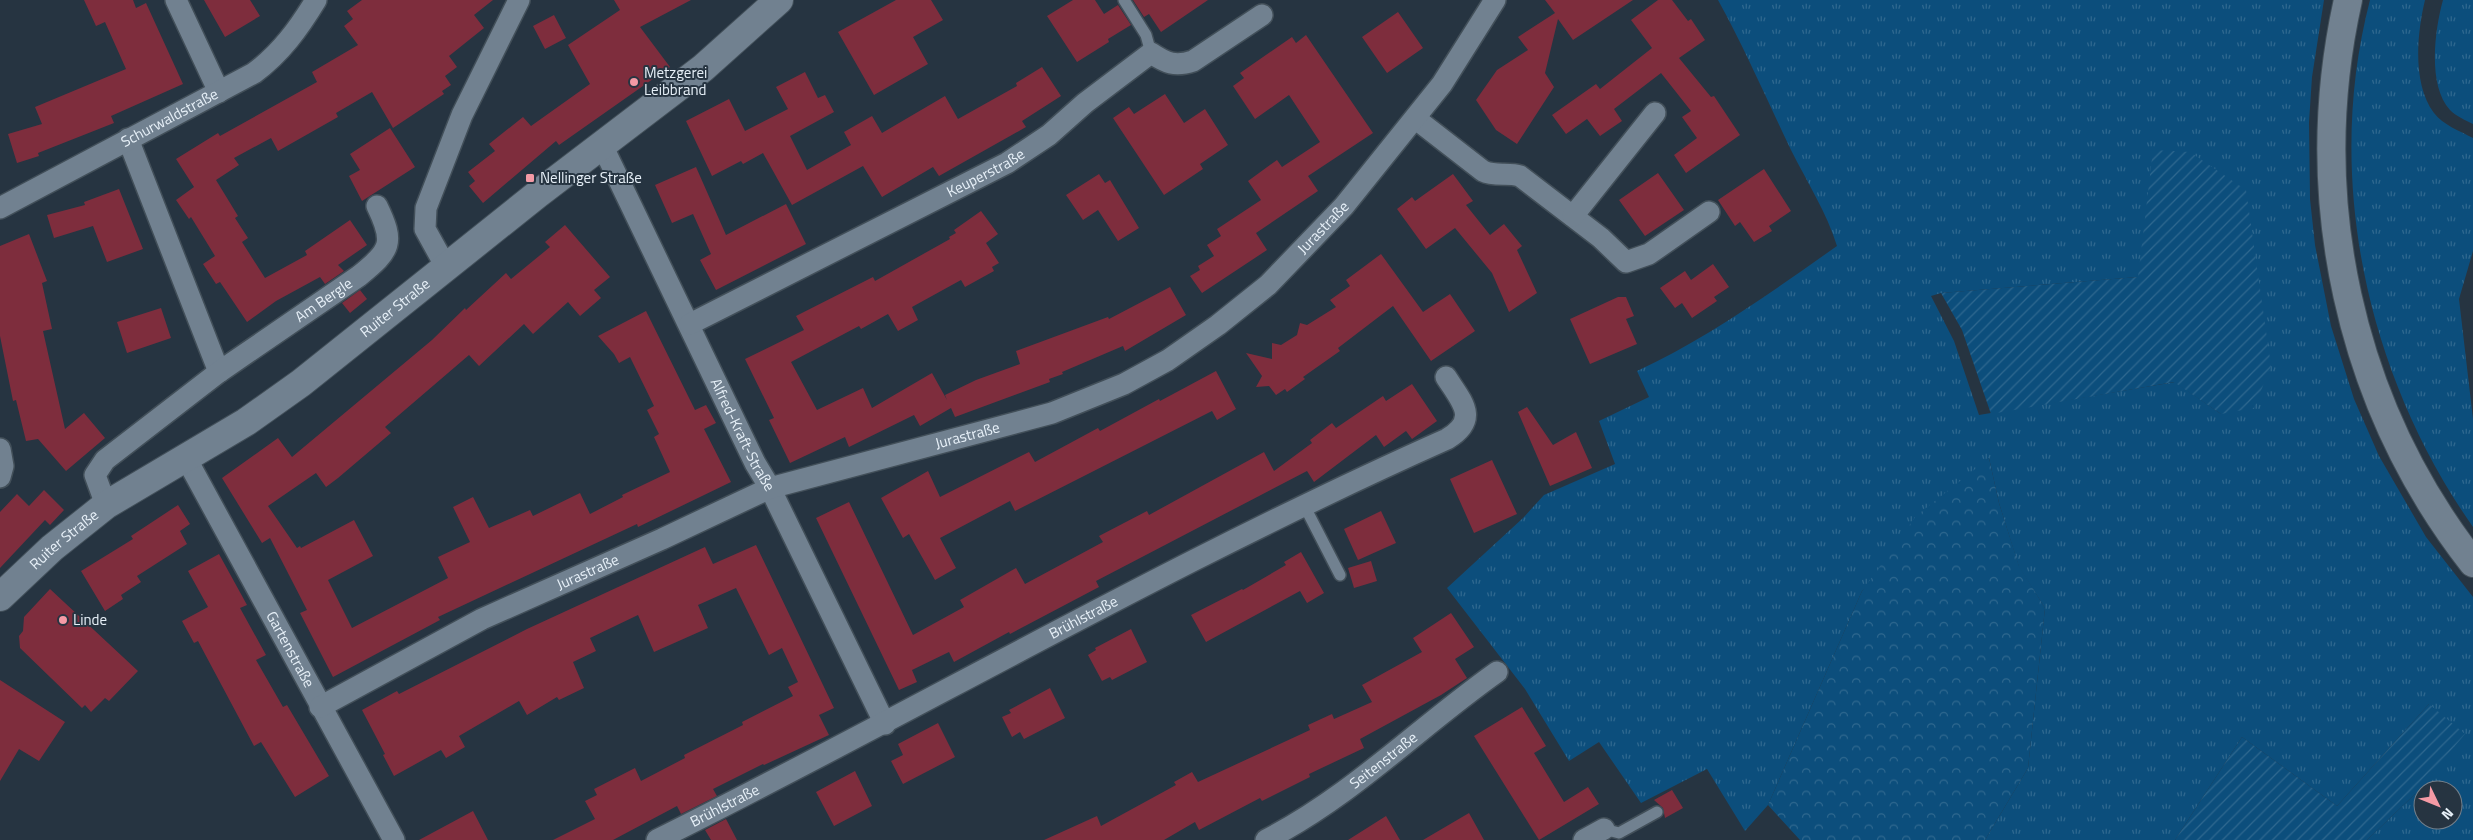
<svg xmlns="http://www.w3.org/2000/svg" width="2473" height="840" font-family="'Titillium Web',sans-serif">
<defs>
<pattern id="grass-tufts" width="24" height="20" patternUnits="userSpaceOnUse" patternTransform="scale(1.25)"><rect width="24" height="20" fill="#0c4e7c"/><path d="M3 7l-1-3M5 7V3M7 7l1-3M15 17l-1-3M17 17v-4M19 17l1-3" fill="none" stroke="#2f688f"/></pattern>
<pattern id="forest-crowns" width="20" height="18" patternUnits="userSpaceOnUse" patternTransform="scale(1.25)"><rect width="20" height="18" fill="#0c4e7c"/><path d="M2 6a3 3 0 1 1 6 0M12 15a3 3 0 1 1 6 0" fill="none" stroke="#2f688f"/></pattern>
<pattern id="garden-furrows" width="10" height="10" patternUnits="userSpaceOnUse" patternTransform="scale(1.25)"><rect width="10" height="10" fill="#0c4e7c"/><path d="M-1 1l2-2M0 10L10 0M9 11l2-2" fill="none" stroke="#2f688f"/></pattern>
</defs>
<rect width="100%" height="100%" fill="#263441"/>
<path fill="url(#grass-tufts)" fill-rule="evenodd" d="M1718,0H2324L2312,77L2309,122L2310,199L2315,245L2331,326L2354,399L2379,456L2426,537L2473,597V840H2367L2415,794L2429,704L2337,806L2242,737L2175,840H1985L2028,768L2045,608L2019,567L1999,503L1989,458L1862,591L1768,805L1745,831L1707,769L1641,803L1599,742L1569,761L1525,689L1447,588L1523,518L1544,495L1615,464L1599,421L1649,397L1637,371C1708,338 1773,291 1837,246C1827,213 1807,182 1791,150C1767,100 1745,49 1718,0ZM2138,277L2221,414L2175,382L1979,415L1954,341L1931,296L1941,293ZM2423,790H2453V820H2423Z
M2370,0H2425C2417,33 2412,84 2434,113C2443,125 2460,131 2473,138V251L2459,299L2473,419V527C2368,377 2323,180 2370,0Z
M2443,0H2473V124C2465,120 2456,116 2450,110C2427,85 2435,29 2443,0Z"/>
<path fill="url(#forest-crowns)" d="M1989,458L1999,503L2019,566L2045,608L2028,768L1985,840H1800L1768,805L1862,591L1916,516Z"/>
<path fill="url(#garden-furrows)" d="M2153,150L2190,152L2246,190L2271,366L2254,408L2221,414L2174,382L1991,414L1962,330L1941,293L2138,277Z
M2429,704L2465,734L2415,794L2367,840H2175L2242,737L2337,806Z"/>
<path fill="#7e2d3d" d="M84,0H133L136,8L146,3L183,84L111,116L114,123L38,153L39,156L17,163L8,134L42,124L35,107L126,69L105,22L96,26Z
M204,0H250L260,16L225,37Z
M362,0H493L474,15L484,28L449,56L457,67L445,76L451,85L442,91L444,94L393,128L372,92L336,113L338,117L278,151L271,138L234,158L239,165L216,180L238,216L235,218L248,238L242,242L265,278L307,255L305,251L350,220L367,245L338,265L344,271L325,284L320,277L276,301L247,322L220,282L216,284L203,264L215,256L191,217L189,219L176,200L194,187L176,159L218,133L220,136L317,82L312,72L358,45L344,26L353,19L347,11Z
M614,0H691L640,27L670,67L559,145L556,141L483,203L469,186L475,181L468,172L495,151L489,144L523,117L531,126L590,84L568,45L620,10Z
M896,0H931L943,20L913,37L928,64L874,95L838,32Z
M1073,0H1095L1104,14L1118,5L1131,25L1108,39L1109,42L1077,62L1047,16Z
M1133,0H1208L1161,32L1149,14L1144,17Z
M1545,0H1633L1573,40L1558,19L1545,73L1554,87L1517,144L1496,130L1476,100L1497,70L1528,50L1518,37L1555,13Z
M1658,0H1672L1688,21L1691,19L1705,40L1679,58L1711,97L1714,96L1740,135L1686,173L1674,155L1697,138L1682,117L1691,111L1661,73L1614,109L1622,121L1600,136L1587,119L1566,134L1552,115L1596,84L1600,89L1652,48L1631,20Z
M1398,12L1423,48L1387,73L1362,37Z
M554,15L566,38L545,49L533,26Z
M1306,35L1373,133L1308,176L1318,191L1256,233L1267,250L1202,293L1190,276L1200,270L1198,266L1214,256L1207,245L1221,236L1217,229L1261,200L1248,181L1277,160L1282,167L1320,142L1289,95L1255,119L1233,86L1244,78L1240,73L1292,37L1296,43Z
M1042,67L1061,96L1022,121L1026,127L939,176L933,167L882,197L863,166L792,205L763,153L743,164L741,161L712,176L686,121L729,99L745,131L788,109L776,87L805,72L818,98L825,95L834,112L790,136L807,170L851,145L844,132L872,116L882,133L945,96L958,119L1017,86L1016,83Z
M1165,94L1184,123L1205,109L1228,145L1200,164L1203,169L1164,195L1113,118L1129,107L1134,114Z
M390,128L415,167L362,201L349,176L360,170L350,154Z
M696,167L726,235L786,204L806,244L716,290L700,260L711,254L693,214L672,223L655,185Z
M1764,169L1791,211L1769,226L1772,231L1754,242L1740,222L1735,226L1718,200Z
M1658,173L1684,210L1645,236L1619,200Z
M1099,174L1105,183L1110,180L1139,228L1118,241L1098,210L1083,220L1066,195Z
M1453,174L1473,201L1466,205L1490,235L1504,224L1522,246L1517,250L1537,293L1509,312L1492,273L1455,228L1426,249L1397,209L1412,197L1415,201Z
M119,189L143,249L107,262L93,226L54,238L47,215L85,205L84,202Z
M981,211L998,234L986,243L999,263L992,267L994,271L965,287L961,280L912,307L918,320L898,331L888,314L861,329L859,326L791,362L817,410L863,388L872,408L932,373L947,400L945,395L976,380L1020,364L1016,351L1108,317L1109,319L1170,287L1186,315L1125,351L1123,346L1062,372L1063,374L1049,379L1050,382L955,417L951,408L920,426L914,415L849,447L845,437L790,463L769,420L774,418L745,359L804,330L796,316L873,277L875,281L950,239L949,237L956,233L954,230Z
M565,225L610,277L594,290L601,298L580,316L568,302L533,334L524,324L479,366L469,355L385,427L391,433L338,478L326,487L316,473L268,506L297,548L300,546L301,548L354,520L373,556L328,580L352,628L448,578L438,557L470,542L453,507L473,497L489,528L530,510L533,516L580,493L590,514L623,497L622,495L670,472L654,437L659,434L647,410L654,406L630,357L619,363L614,354L598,336L646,311L695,410L706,405L716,423L704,429L731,482L638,527L637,524L438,617L440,620L333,677L300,613L307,610L270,538L262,543L222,478L278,438L292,457L432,340L465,308L466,310L506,273L511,279L550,247L545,242Z
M29,234L47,281L42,283L52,329L43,331L65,429L84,413L105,438L66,471L38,439L26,441L16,400L13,401L0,336V246Z
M1381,254L1423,312L1450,294L1475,331L1431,361L1393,306L1338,348L1340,351L1303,377L1305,379L1287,392L1285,389L1276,395L1269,386L1256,387L1262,376L1246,353L1272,359V343L1281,345L1297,335L1300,323L1307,325L1336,307L1330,300L1350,286L1346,280Z
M1713,264L1729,287L1714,297L1717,301L1692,318L1682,303L1675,308L1660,288L1685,271L1691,280Z
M360,290L367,299L350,313L342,303Z
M1618,297H1626L1634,316L1626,319L1637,344L1590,364L1570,319Z
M161,308L171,338L127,353L117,322Z
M1216,371L1236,409L1217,420L1212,411L1015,511L1010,501L940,538L956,568L935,580L909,534L903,538L881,498L928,471L940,497L1029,452L1035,462L1098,428L1100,431L1159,399L1160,401Z
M1412,384L1437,421L1412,439L1406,431L1384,447L1376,435L1314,482L1307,471L1096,581L1099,587L1010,634L1009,632L954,662L949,652L912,670L917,682L899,690L816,518L849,502L913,635L964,607L960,600L1016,568L1025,584L1103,542L1099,536L1147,511L1149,515L1264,452L1274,471L1312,443L1310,440L1332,423L1336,428L1383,396L1386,401Z
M1527,407L1553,445L1576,432L1592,468L1550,486L1518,412Z
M1492,460L1517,514L1474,533L1450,479Z
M44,490L64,510L50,525L45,520L0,568V512L17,494L29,506Z
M178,505L190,524L180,531L187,544L137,576L141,582L121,595L123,599L105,611L81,571L133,539L131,536Z
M1381,511L1396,543L1358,560L1344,529Z
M756,545L834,708L819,715L829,735L764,765L763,764L713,789L717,796L681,814L677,806L613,840H553L595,819L585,801L597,795L594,789L635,768L641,781L685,758L684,755L743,725L742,722L793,696L788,687L798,682L782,648L769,655L736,588L698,605L708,628L654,652L638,615L590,638L596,651L573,662L584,688L559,700L557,697L527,715L519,701L459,736L465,747L446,758L441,750L394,776L383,755L385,754L362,710L397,691L399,694L527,629L705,547L713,564Z
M1301,552L1324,593L1307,603L1300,591L1206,642L1191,615L1242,589L1243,590L1286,565L1284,562Z
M219,554L247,605L240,608L266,655L256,660L283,707L287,705L329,776L295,797L261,742L254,746L198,641L194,643L182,621L208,607L188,571Z
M1371,561L1377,581L1354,588L1348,568Z
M50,589L138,671L109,701L105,698L91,712L85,705L82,708L20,648L19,636L23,631L24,617Z
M1451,613L1474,647L1455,659L1467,678L1441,695L1360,739L1364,748L1309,774L1310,777L1262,801L1260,798L1199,830L1195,822L1164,840H1044L1097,816L1101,826L1176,785L1174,782L1192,772L1198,782L1310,730L1308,725L1332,714L1334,719L1372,702L1362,685L1422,652L1413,638Z
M1131,629L1147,662L1112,680L1110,677L1102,681L1088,655L1096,650L1095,648Z
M0,680L65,722L39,761L19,749L0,781Z
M1050,688L1065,718L1024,739L1020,732L1012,737L1002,717L1011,713L1009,710Z
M1522,707L1546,746L1534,753L1564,802L1588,787L1599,804L1539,840L1474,736Z
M938,723L955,757L903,784L891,761L903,755L898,744Z
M855,771L872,806L834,826L816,792Z
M1672,790L1683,808L1665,818L1663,808L1654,800Z
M473,811L488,840H419Z
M1469,813L1484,840H1423Z
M1386,816L1400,840H1348Z
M726,819L737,840H711L705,830Z"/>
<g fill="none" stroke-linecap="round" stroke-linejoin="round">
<g stroke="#424f59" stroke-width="14">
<path id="lane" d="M1124,0L1146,35L1151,53
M1304,505L1340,575
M1604,829L1619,833L1657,812"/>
</g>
<g stroke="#424f59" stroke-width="24">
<g id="street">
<path d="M176,0L219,92"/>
<path d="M1416,119L1483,171C1495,177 1508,172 1520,176L1601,238L1626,262L1649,254L1709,212"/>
<path d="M128,139L219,372"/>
<path id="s1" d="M602,145L755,463L770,488L885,724"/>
<path id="s2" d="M0,208L254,73C281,53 299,28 316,0"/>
<path d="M1573,216L1655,113"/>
<path d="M446,267L425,229L426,208L462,115L519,0"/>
<path id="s3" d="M690,324L1007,163L1049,135L1085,103L1151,53C1166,63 1175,67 1193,61L1262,15"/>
<path d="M0,449L3,466L0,477"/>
<path id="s4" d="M186,458L394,840"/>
<path id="s5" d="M106,505L95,475L105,460L219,372L359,276C391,250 395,243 377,206"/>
<path id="s6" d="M320,707L482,619L662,539L770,488L1052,413L1124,384L1168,360L1218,325L1268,285L1344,206L1442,84L1495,0"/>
<path id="s7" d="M657,840C921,708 1177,559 1447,439C1480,419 1462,402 1446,377"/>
<path id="s8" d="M1266,840C1352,796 1419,727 1497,672"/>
<path d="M1584,840L1604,829"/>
</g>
</g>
<g stroke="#424f59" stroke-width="30">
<g id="secondary">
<path d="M2348,0C2304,197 2349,404 2473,563"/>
<path id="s9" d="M0,597L52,548L106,505L246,422L301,383L539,193L703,68L779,0"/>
</g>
</g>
<use href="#lane" stroke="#718190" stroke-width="11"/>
<use href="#street" stroke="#718190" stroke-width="21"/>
<use href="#secondary" stroke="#718190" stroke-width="28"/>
</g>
<g fill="#f49aa5" stroke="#263441" stroke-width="2">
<circle cx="634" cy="82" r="5"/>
<rect x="525" y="173" width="10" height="10" rx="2.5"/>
<circle cx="63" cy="620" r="5"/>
</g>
<g text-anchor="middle" stroke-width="4" stroke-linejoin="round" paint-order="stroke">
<g font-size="15" fill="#e7f0f8" stroke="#263441" text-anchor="start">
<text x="644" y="78">Metzgerei<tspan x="644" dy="17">Leibbrand</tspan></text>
<text x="540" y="183">Nellinger Straße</text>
<text x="73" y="625">Linde</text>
</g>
<g font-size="15" fill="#e7f0f8" stroke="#263441">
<text dy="5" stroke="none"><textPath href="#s2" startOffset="192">Schurwaldstraße</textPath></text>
<text dy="5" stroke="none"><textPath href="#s3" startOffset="332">Keuperstraße</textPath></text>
<text dy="5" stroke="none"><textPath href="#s6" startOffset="1125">Jurastraße</textPath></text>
<text dy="5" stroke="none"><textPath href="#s5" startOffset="321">Am Bergle</textPath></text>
<text dy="5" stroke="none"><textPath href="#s9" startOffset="491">Ruiter Straße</textPath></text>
<text dy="5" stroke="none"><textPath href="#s1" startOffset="322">Alfred-Kraft-Straße</textPath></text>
<text dy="5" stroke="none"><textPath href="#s6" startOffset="705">Jurastraße</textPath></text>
<text dy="5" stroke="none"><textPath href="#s9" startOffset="86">Ruiter Straße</textPath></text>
<text dy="5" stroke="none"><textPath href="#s6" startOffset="300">Jurastraße</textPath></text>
<text dy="5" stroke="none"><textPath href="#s7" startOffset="481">Brühlstraße</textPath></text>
<text dy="5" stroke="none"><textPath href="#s4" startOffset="218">Gartenstraße</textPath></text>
<text dy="5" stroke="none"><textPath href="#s8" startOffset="142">Seitenstraße</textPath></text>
<text dy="5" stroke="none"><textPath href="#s7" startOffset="76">Brühlstraße</textPath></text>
</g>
</g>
<g transform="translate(2438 805) rotate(133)"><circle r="24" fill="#263441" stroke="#737f8a"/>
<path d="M0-4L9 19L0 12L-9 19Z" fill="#f49aa5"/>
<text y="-8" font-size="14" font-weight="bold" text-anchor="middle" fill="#e7f0f8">N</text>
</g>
</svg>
